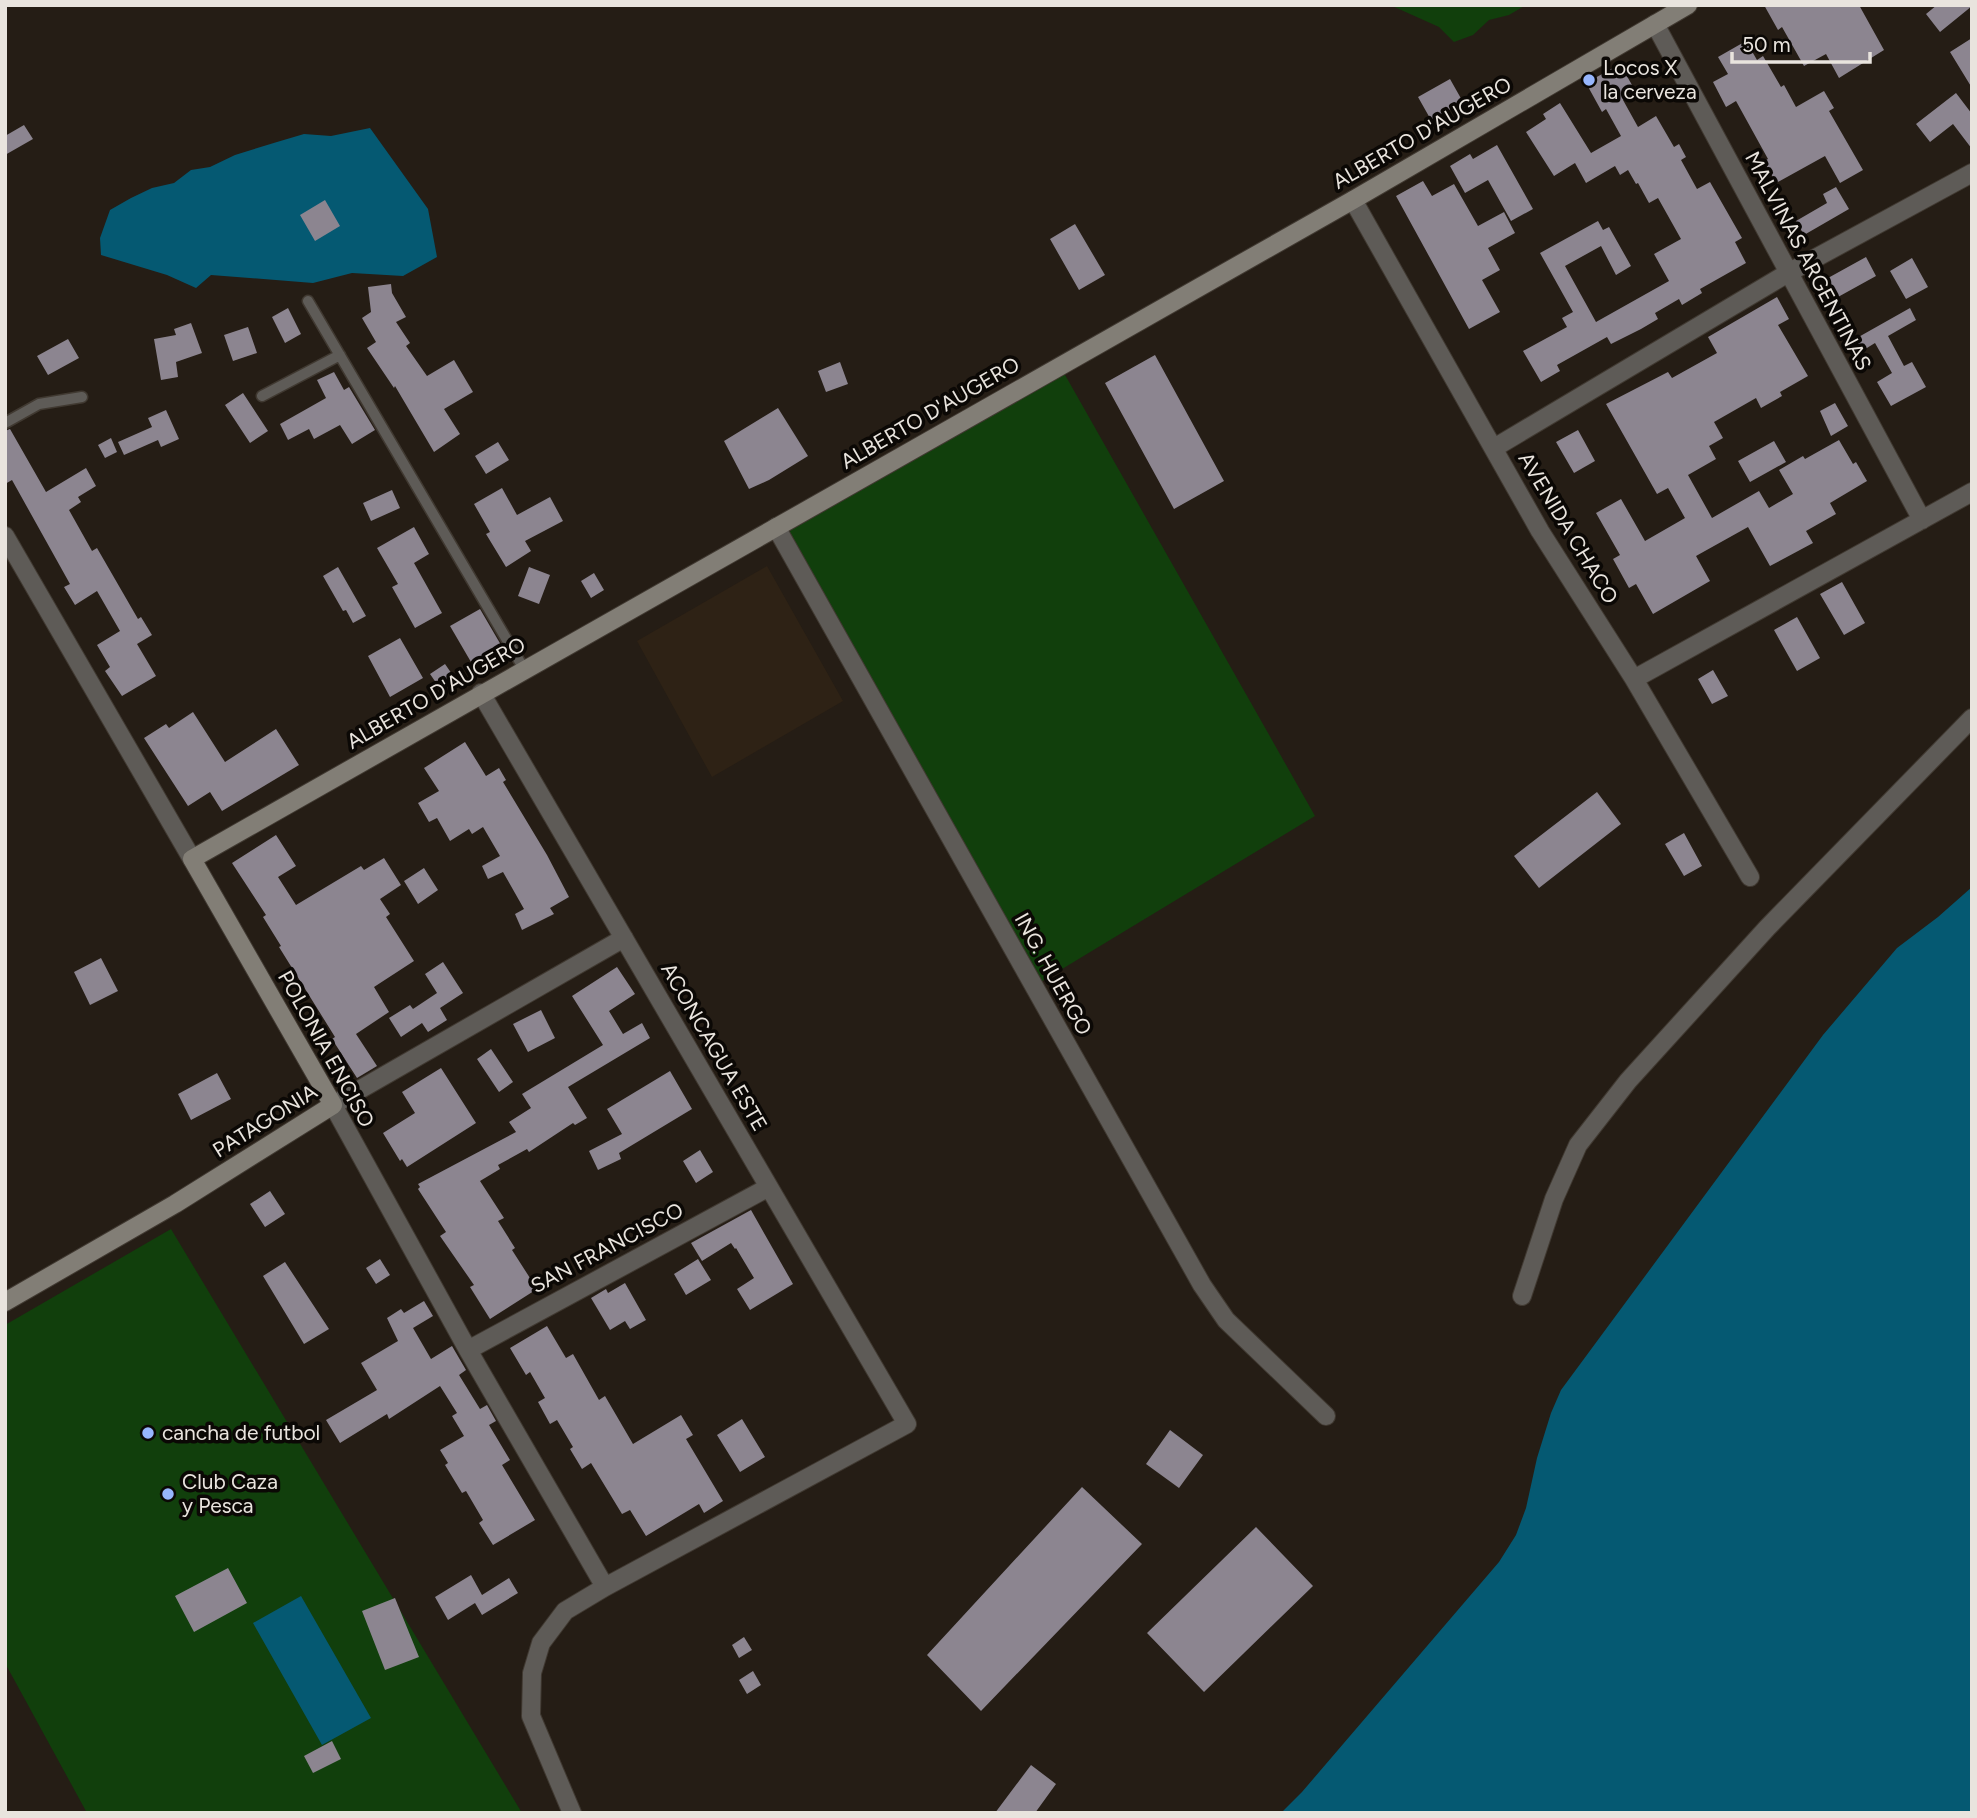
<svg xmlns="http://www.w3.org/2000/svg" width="1977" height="1818" font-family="Figtree,sans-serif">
<rect width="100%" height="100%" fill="#251d15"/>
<path fill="#2e2215" d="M767,566L843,701L712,777L637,641Z"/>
<path fill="#113f0c" d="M1390,5H1526L1509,15L1489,20L1473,35L1454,42L1439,27Z
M1060,366L1315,816L1034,986L776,527Z
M171,1229L522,1813H87L5,1663V1325Z"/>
<path fill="#055972" d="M370,128L428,209L437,257L403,276L352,273L313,283L211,275L196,288L167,275L101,255L100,238L110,210L131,198L152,188L174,183L191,170L210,167L235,155L277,142L304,134L331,136Z
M1972,887V1813H1281L1302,1792L1499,1562L1516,1535L1526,1508L1537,1458L1551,1413L1561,1390L1823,1035L1897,948L1938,917Z
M301,1596L371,1718L322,1745L253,1623Z"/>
<path fill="#8c8590" d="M1764,5H1859L1884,50L1839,78L1826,54L1804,66L1782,27L1778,30Z
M1937,5H1972V6L1940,32L1926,14Z
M1972,38V88L1950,52Z
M1746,41L1757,60L1763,56L1781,87L1784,85L1796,107L1824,91L1834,108L1829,111L1863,170L1840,183L1825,156L1776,183L1764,161L1768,159L1736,101L1726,107L1713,82L1728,74L1718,57Z
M1620,64L1636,92L1623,100L1638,127L1656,116L1674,147L1679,144L1686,157L1681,160L1697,189L1710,182L1742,238L1735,242L1746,263L1700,289L1702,293L1682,305L1679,299L1655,313L1658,319L1641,329L1611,344L1607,337L1557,365L1560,371L1541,382L1523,351L1567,327L1562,318L1573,312L1540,253L1598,221L1603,230L1609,227L1631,266L1616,275L1601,246L1565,266L1596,322L1669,281L1654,254L1681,239L1658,198L1649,203L1638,183L1636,184L1628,170L1620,175L1615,166L1586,183L1575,163L1554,176L1526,132L1546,119L1543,114L1560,103L1591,153L1621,136L1606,109L1602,112L1586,83Z
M1450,79L1463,102L1431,120L1418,97Z
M1956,93L1972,114V149L1953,124L1930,142L1916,124Z
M24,125L33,139L5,155V136Z
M1497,145L1533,209L1511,221L1488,180L1465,193L1450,166L1470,154L1473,159Z
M1423,181L1432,196L1454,184L1478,226L1504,212L1515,233L1488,248L1500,270L1482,280L1500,312L1469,329L1396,196Z
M1836,187L1849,209L1804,235L1796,221L1827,203L1823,194Z
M325,200L340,226L315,241L300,215Z
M1075,224L1105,275L1079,290L1050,239Z
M1866,257L1876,276L1838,297L1828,278Z
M1912,258L1928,287L1906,299L1890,271Z
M391,284L392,293L406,317L396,322L410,343L406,346L427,376L454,360L473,392L444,409L460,434L434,452L395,386L394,388L367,348L376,342L362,318L371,312L368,287Z
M1777,297L1789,319L1778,325L1808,376L1780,392L1782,396L1761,408L1756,398L1714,422L1723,438L1709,446L1716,459L1688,475L1712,518L1759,491L1769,508L1793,494L1779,470L1803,456L1805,459L1839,440L1853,464L1856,462L1867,481L1830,503L1836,514L1806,531L1813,543L1770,566L1748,527L1696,556L1710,581L1653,614L1636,584L1629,588L1613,559L1620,555L1596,513L1621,499L1645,541L1685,518L1668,488L1657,494L1606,404L1668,372L1672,378L1717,353L1708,337Z
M288,308L301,334L285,343L272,317Z
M1910,308L1916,320L1888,336L1904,366L1912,362L1926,387L1891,406L1877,382L1892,373L1875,343L1862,351L1855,339Z
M191,323L202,353L176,362L178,377L161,380L154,339L176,335L174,329Z
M248,327L257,353L233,361L224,335Z
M68,339L79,358L48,375L37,356Z
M1155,355L1224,481L1174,509L1105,383Z
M840,362L848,384L826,392L818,371Z
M334,372L344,390L349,387L375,430L352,444L340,425L314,439L309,429L288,440L280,424L326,398L317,380Z
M243,393L268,431L250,443L225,405Z
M1835,403L1848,426L1831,436L1820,411Z
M778,408L808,456L769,480L749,489L724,441Z
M166,410L179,439L161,447L158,440L124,455L118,442L152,427L148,418Z
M10,429L46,492L86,468L96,486L78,497L81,502L69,510L92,551L97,548L138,619L141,617L152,635L137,644L156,676L122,696L105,671L110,667L97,645L120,631L97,591L75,605L64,587L70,584L12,480L5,484V431Z
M1578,430L1595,461L1574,473L1556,442Z
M111,438L117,452L105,458L98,445Z
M1774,441L1786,462L1750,482L1738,461Z
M498,442L509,460L486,474L475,456Z
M502,488L517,515L550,497L563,521L525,541L531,551L506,567L486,534L490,532L474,504Z
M392,490L400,508L371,521L363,503Z
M414,527L429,554L414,563L442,613L415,628L392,587L398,584L377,548Z
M338,567L366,616L353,623L346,610L343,611L323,576Z
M529,567L550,575L539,604L518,596Z
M594,573L604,590L591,598L581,581Z
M1842,582L1865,623L1844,635L1820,594Z
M480,609L501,645L471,662L450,626Z
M1797,617L1820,658L1797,671L1774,630Z
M400,638L423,678L390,697L368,656Z
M445,664L454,677L439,687L430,674Z
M1713,670L1728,696L1712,704L1698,679Z
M193,712L225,762L276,729L299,765L222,811L210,792L188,806L144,738L166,724L169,728Z
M465,742L486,776L499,768L506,780L503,782L547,855L569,897L550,908L554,914L522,930L515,914L524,909L503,872L488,879L482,866L500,856L483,827L472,834L469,829L450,841L437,818L429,822L418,803L439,791L424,768Z
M1597,792L1621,824L1539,888L1514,856Z
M1684,833L1702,866L1684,876L1665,844Z
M276,835L296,866L278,877L296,905L361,866L364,870L384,858L401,885L380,899L390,914L386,917L414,961L374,987L389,1012L356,1034L377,1066L357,1078L332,1039L335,1037L279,947L281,946L263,917L266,915L232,863Z
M424,868L438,890L418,904L404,881Z
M101,958L118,991L90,1005L74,972Z
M443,962L463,993L440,1008L447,1020L428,1032L422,1023L401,1037L389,1018L410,1005L413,1009L437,993L425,974Z
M617,967L635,994L609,1011L623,1034L642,1023L650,1038L568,1087L587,1118L575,1125L573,1123L529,1152L527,1149L498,1165L500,1169L480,1181L504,1218L498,1221L515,1248L512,1250L537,1289L490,1319L470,1287L474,1285L440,1236L446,1232L418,1189L420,1187L418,1184L516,1132L509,1122L531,1108L522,1094L603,1045L572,996Z
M541,1010L555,1038L528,1052L513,1024Z
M491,1049L513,1082L499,1092L477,1059Z
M441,1068L476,1123L407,1167L402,1159L400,1161L383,1133L415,1113L402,1092Z
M670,1071L692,1109L619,1153L621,1159L598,1170L589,1151L622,1134L607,1109Z
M217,1073L231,1099L191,1120L178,1094Z
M700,1150L713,1172L696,1183L683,1161Z
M270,1191L285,1214L265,1227L250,1204Z
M751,1210L793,1284L750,1310L737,1289L754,1278L736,1248L735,1249L731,1243L702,1261L691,1243Z
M380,1259L390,1275L376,1284L366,1268Z
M698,1259L711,1280L686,1295L674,1274Z
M285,1262L329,1329L304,1344L263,1276Z
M625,1283L646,1320L630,1329L625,1321L610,1330L591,1298L606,1289L608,1293Z
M424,1301L433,1316L413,1328L431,1359L452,1346L466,1370L459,1375L480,1409L487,1405L496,1421L489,1425L510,1460L502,1465L535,1520L493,1545L479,1523L483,1520L466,1491L462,1493L445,1465L448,1463L440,1450L464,1436L452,1416L457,1413L440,1386L389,1419L387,1414L340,1443L326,1420L377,1390L361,1363L398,1341L387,1318L401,1309L404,1313Z
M547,1326L566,1358L573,1354L599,1400L605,1396L633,1444L681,1415L693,1435L686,1439L723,1501L704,1513L699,1504L646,1536L630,1510L622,1514L591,1463L582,1469L570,1449L573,1447L557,1420L550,1424L538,1402L545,1398L530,1372L526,1375L510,1348Z
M742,1419L765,1457L740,1472L717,1435Z
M1170,1430L1203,1455L1179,1488L1146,1464Z
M1082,1487L1142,1544L981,1711L927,1655Z
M1256,1527L1313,1586L1204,1692L1147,1633Z
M228,1568L247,1603L194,1632L175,1596Z
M471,1575L482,1595L509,1578L518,1593L482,1615L475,1603L448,1620L435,1597Z
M395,1598L419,1657L385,1670L362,1611Z
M744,1637L752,1650L739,1658L732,1645Z
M753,1671L761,1685L747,1694L739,1680Z
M332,1741L341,1759L313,1773L304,1756Z
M1031,1765L1056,1784L1035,1813H995Z"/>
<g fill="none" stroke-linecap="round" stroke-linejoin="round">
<g stroke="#403931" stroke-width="13">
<path id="service" d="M308,301L524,669
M262,396L340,355
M5,423L39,404L82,397"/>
</g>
<g stroke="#403931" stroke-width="20">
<path id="minor" d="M1655,24L1922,520
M1353,200L1540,531L1634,679L1750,877
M1494,448L1788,273L1972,173
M776,527L1202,1285L1226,1320L1326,1416
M5,536L192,859
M1634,679L1972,492
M481,693L907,1424L605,1587L565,1611L541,1643L532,1673L531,1716L572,1813
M1522,1296L1554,1199L1578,1145L1628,1081L1767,928L1972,718
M468,1350L769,1187
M605,1587L468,1350L333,1105L624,938"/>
</g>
<g stroke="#403931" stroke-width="20">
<path id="secondary" d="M5,1302L175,1204L333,1105L192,859L1353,200L1688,5"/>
</g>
<use href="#service" stroke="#5e5b57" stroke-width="10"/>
<use href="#minor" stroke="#5e5b57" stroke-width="18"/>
<use href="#secondary" stroke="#827e76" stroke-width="18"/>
</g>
<g fill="#97b6fd" stroke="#0b0805" stroke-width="2.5">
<circle cx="1589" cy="80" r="7"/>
<circle cx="148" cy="1433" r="7"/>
<circle cx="168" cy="1494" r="7"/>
</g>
<g text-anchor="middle" stroke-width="7" stroke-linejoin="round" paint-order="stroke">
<g font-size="21" fill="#e9e4de" stroke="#0b0805" text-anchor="start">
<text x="1603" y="75">Locos X<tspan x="1603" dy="24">la cerveza</tspan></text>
<text x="162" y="1440">cancha de futbol</text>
<text x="182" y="1489">Club Caza<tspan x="182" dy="24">y Pesca</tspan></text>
</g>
<g font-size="21" fill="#e9e4de" stroke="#0b0805">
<text transform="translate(1422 133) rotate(-30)" y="7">ALBERTO D'AUGERO</text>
<text transform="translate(1808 261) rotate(62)" y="7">MALVINAS ARGENTINAS</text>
<text transform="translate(930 413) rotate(-30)" y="7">ALBERTO D'AUGERO</text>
<text transform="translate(1568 528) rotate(59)" y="7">AVENIDA CHACO</text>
<text transform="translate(436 693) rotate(-30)" y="7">ALBERTO D'AUGERO</text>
<text transform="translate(1053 974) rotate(61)" y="7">ING. HUERGO</text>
<text transform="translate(714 1047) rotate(60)" y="7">ACONCAGUA ESTE</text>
<text transform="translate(326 1049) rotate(61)" y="7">POLONIA ENCISO</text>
<text transform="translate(265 1121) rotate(-32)" y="7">PATAGONIA</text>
<text transform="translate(607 1248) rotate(-28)" y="7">SAN FRANCISCO</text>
</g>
</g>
<rect width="1977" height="1818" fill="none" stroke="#e9e4de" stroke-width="14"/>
<path d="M1732 52v10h138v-10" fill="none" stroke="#e9e4de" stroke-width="3.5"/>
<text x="1742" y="52" font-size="21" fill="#e9e4de" stroke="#0b0805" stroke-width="5" paint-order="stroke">50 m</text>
</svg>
